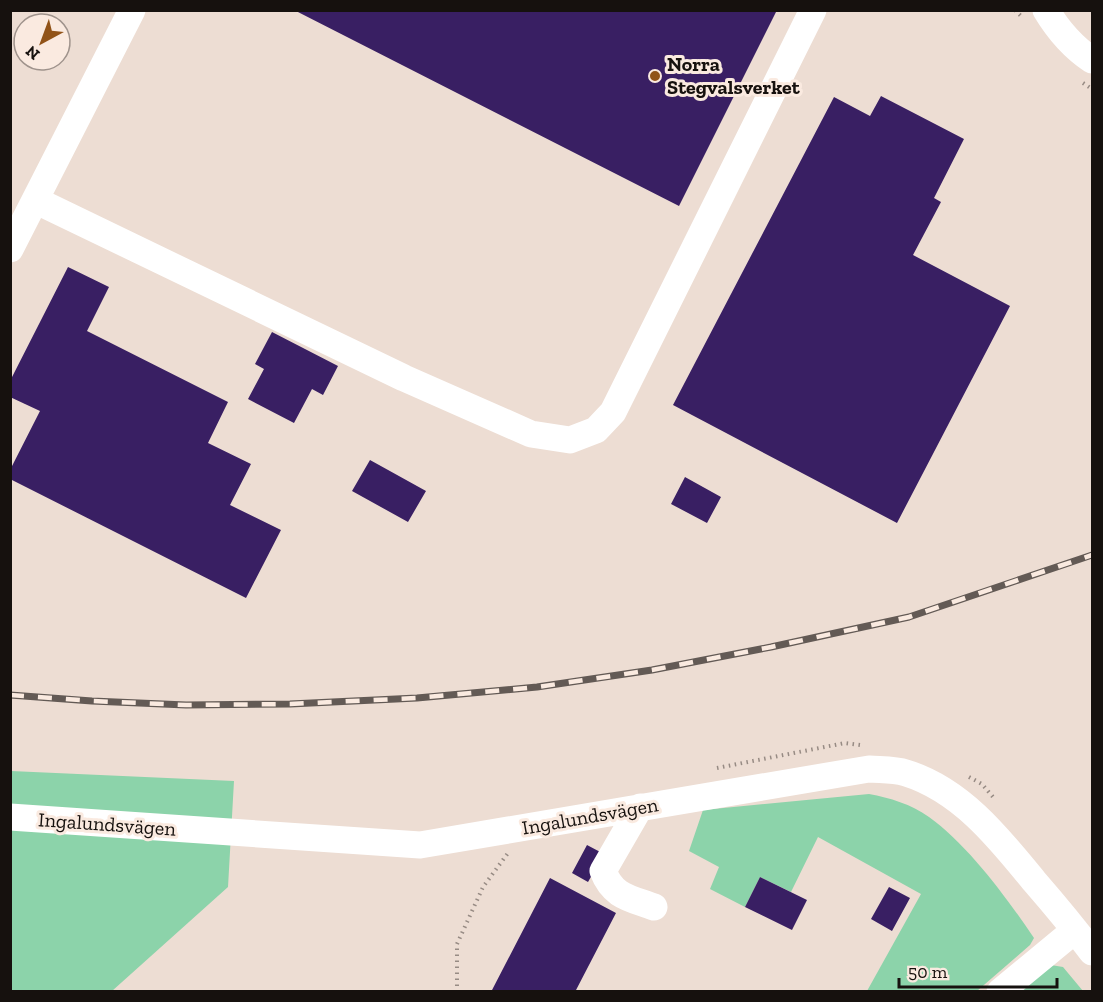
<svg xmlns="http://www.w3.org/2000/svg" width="1103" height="1002" font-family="'Zilla Slab',serif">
<rect width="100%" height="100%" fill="#edddd3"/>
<path fill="#8cd3aa" d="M11,771L234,781L228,887L112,991L11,992Z
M869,794C890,798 911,804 929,817C968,845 1007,898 1034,938L1030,945L977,991H867L921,894L818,837L791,892L760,877L745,907L710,889L719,867L689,851L703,810Z
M1051,965L1063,967L1083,991L1018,992Z"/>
<path fill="#391f63" d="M294,10H777L679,206Z
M881,96L964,139L934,198L941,202L913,255L1010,306L897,523L673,405L834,97L870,116Z
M68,267L109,287L87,331L228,402L208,443L251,464L230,505L281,530L246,598L10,479V470L40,411L10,397V381Z
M272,332L338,366L323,395L312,389L294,423L248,399L264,369L255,364Z
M370,460L426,491L408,522L352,491Z
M685,477L721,497L707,523L671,504Z
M587,845L604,854L588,882L572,873Z
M760,877L807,900L792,930L745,907Z
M550,878L616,913L575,992H491Z
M889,887L910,898L892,931L871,919Z"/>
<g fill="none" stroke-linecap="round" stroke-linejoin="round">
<path stroke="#978b84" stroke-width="4" stroke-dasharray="1.5 4.5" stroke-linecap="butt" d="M1015,10L1023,18
M1083,83L1092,89
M717,768L845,743L860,745
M969,777L982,784L993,797
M457,992V944L483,887L508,853"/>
<path stroke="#fff" stroke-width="27" d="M1046,10C1058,30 1074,48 1092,60
M35,200L404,378L531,434L570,440L596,430L613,412L813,10
M10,249L132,10
M640,807L603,871C613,897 630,898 654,907
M10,817L420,845L869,769C881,770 894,769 906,773C961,790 999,838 1034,881C1054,904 1074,928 1092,952
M1000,992L1075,930"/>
<g stroke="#635a55" stroke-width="7">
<path id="rail" d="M10,695L92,701L186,705L290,704L417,698L537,687L652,670L771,647L909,617L1092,555"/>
</g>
<use href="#rail" stroke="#faeae0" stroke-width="4.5" stroke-dasharray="14" stroke-linecap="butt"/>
</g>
<circle fill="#915318" stroke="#faeae0" stroke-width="2" cx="655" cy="76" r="6"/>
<g text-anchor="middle" stroke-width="6" stroke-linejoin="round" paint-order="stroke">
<g font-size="20" font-weight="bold" fill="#16110e" stroke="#faeae0" text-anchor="start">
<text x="667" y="71">Norra<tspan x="667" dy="23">Stegvalsverket</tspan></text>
</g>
<g font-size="20" fill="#16110e" stroke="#faeae0">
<text transform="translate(590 816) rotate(-10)" y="7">Ingalundsvägen</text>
<text transform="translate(107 824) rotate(4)" y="7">Ingalundsvägen</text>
</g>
</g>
<rect width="1103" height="1002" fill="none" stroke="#16110e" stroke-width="24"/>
<g transform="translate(42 42) rotate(221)"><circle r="28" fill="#faeae0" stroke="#9f938c" stroke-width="1.5"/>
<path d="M0-4.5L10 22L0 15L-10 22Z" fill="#915318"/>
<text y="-9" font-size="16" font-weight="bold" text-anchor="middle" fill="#16110e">N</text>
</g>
<path d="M899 978v9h158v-9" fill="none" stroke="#16110e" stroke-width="3"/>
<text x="908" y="978" font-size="18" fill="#16110e" stroke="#faeae0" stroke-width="4.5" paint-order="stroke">50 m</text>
</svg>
